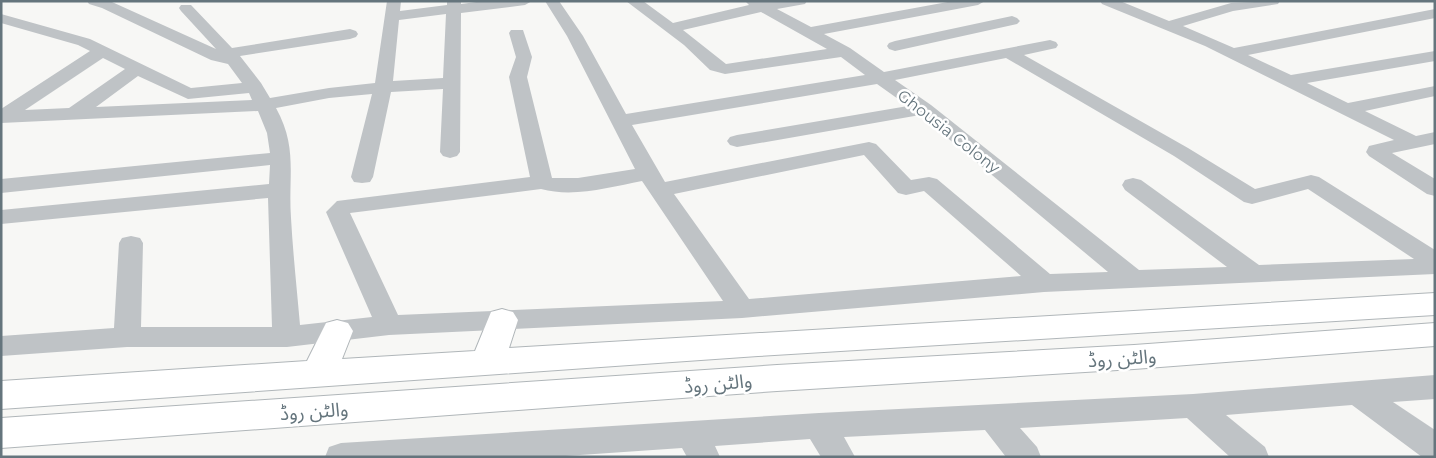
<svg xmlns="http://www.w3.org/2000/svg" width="1436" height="458" font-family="Montserrat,'Noto Sans Arabic',sans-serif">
<rect width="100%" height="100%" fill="#f7f7f5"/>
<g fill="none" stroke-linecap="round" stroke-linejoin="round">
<g stroke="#b0b6b9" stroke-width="2">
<path id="major" d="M1435,293V315L758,356L1,409V381L307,361L326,323L337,320L348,323L353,331L342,359L475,351L491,312L502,309L513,312L518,320L509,348Z
M1435,323V346L1134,369L777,391L1,448V418L777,365L1134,345Z"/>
</g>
<path fill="#bfc3c6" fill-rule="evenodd" d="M87,1L112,2L216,49L181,11L179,8L181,5H191L232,48L350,29L356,31L358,34L356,37L350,39L240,56L261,83L270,98L329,88L375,83L387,1H401L400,11L447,5V1H461V4L484,1H532L525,5L461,13L460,152L457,156L450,158L443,156L440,152L443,89L391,92L373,177L370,182L362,183L354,182L351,177L372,94L329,98L276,108C298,148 288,175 291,218C293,254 297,290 300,325L372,317L326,212L337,201L530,177L509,77L516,57L509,33L511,30H523L532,57L527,77L552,178H578L635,169L567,36L545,1H559L583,36L626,114L865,75L841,57L725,74L710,70L684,45L626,1H643L673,23L749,5L745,1H807L805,4L777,9L811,27L953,1H985L978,5L824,34L850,48L884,72L1050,40L1056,42L1058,45L1056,48L1024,55L1188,148L1255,189L1311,175L1319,177L1435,250V274L1044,292L742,318L389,335L287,347H127L1,356V336L114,328L119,243L122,238L131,236L140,238L143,243L141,327H272L268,198L1,224V210L269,184L270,165L1,193V179L270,153L267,133L258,111L1,123V109L90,51L78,45L1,23V14L90,39L191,88L242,83L228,64L211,60L102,8L89,4ZM761,12L827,49L726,64L683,30ZM446,14L443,78L393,81L399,20ZM103,58L125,69L69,108L25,110ZM1006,58L1174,156L1244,202L1252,204L1308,189L1414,259L1259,265L1141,180L1133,178L1125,180L1122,185L1125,190L1227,267L1139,270L931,105L895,80ZM138,76L188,99L249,93L252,100L96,107ZM877,84L908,106L737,135L730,137L727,141L730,145L737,147L920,115L1108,272L1050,274L937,179L929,177L911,180L876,144L869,142L665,182L632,125ZM864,155L898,193L906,195L924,191L1021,276L749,299L674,194ZM642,181L723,301L398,315L350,213L541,189C574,198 610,187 642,181Z
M1100,1H1120L1169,21L1231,3L1280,1L1278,4L1233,11L1183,26L1234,48L1435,9V18L1248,55L1291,75L1435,51V61L1307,83L1348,103L1435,86V96L1365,111L1416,136L1435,132V144L1392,153L1435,179V196L1427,194L1369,156L1366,152L1369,146L1394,140L1205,46L1102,4Z
M1012,16L1017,18L1020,21L1017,24L895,51L889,49L887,46L889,43L895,41Z
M1435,375V399L1393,402L1435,430V457H1422L1352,405L1226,415L1265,447L1269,457H1230L1187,418L1020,428L1037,447L1041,457H1006L985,430L844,437L855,457H821L810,439L715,446L720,457H687L682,448L551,457H325L329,447L341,443L819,413L1193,394Z"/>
<use href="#major" fill="#fff" fill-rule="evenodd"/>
</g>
<g text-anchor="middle" stroke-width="5" stroke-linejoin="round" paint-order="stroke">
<g font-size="16" fill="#65757d" stroke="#fff">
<text transform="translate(949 131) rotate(38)" y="6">Ghousia Colony</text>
</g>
<g font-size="19" fill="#65757d" stroke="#fff">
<text transform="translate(1122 358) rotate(-4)" y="7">والٹن روڈ</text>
<text transform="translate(718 383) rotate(-5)" y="7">والٹن روڈ</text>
<text transform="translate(314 411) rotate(-4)" y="7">والٹن روڈ</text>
</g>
</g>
<rect width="1436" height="458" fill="none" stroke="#65757d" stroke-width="5"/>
</svg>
